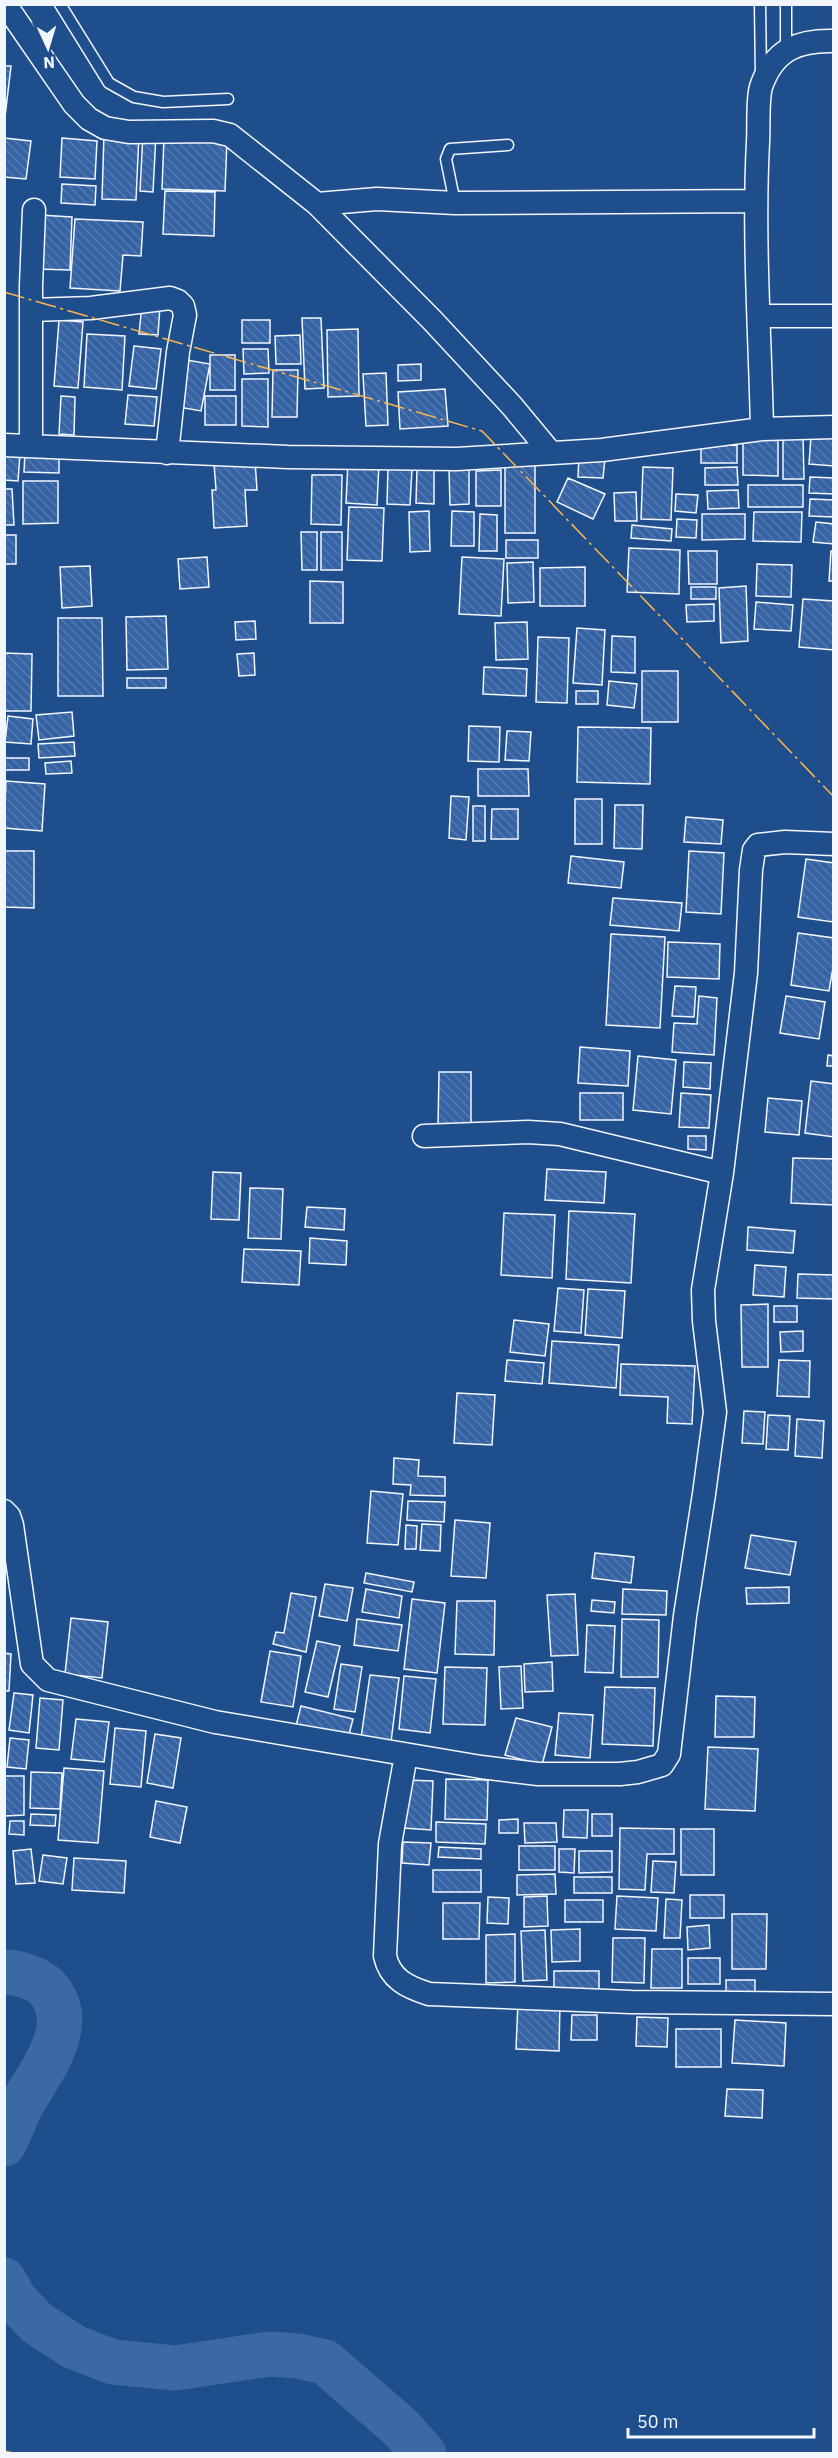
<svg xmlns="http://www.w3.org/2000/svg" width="838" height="2458" font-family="'IBM Plex Sans',sans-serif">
<defs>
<pattern id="building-back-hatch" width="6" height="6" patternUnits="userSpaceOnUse" patternTransform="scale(1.5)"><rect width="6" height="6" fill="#3563a3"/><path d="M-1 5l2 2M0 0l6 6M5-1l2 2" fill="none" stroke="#537ab1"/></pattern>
</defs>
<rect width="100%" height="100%" fill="#1f4e8c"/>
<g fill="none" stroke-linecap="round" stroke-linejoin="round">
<path stroke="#3b69a3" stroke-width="45" d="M4,1972C18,1972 37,1978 47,1988C79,2023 42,2070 23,2102C16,2115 11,2130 4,2144
M4,2280L15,2300L37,2323L74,2347L113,2362L175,2368L270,2354L298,2356L325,2362L400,2427L424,2454"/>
</g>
<path fill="url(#building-back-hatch)" stroke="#f2f6ff" stroke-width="1.5" d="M4,66H11L5,117H4Z
M143,133L156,134L153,192L140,191Z
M104,134L139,135L136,200L102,199Z
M4,138L31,141L26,179L4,177Z
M62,138L97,141L95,179L60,177Z
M164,138L227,140L225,191L162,189Z
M62,184L96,186L95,205L61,203Z
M165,191L215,192L214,236L163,234Z
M39,215L72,217L70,270L37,269Z
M75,219L143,222L141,256L123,255L120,291L70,288Z
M142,305L160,306L158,335L139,334Z
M302,318H321L324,388L305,389Z
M59,320L83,322L78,388L54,386Z
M242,320H270V343H242Z
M358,329L359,396L328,397L327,330Z
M87,334L125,336L122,390L84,387Z
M300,335L301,364H276L275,336Z
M134,346L161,349L156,389L129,386Z
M243,349H268L269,373L244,374Z
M210,355H235V390H210Z
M181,359L210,364L201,411L173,406Z
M421,364V380L398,381V365Z
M273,370H298L297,417H272Z
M386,373L388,425L366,426L363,374Z
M242,379H268V427L242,426Z
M445,389L448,426L400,429L398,392Z
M128,395L157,397L154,426L125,424Z
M61,396L75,397L74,435L59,434Z
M205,396H236V425H205Z
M743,435H778V476L743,475Z
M811,436L834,437V466L809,464Z
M803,437L804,479H783V438Z
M737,445V463H701V446Z
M25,452H59V473L24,472Z
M4,453L20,454L18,481L4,480Z
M579,457L605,458L603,478L578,477Z
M505,458H535V533H505Z
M255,460L257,490H245L247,526L214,528L212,490H216L214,463Z
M348,461L379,463L377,505L346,503Z
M643,467L673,468L671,520L641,519Z
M737,467L738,485H705V468Z
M388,468L412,469L410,505L387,504Z
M417,469L434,470V504L416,503Z
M449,469H469V504L450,505Z
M501,470V506H476V471Z
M312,475H342L341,525L311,524Z
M810,477L834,478V494L809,493Z
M568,478L605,494L593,519L557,502Z
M23,481H58V523L23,524Z
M748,485H803V507H748Z
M4,489H12L14,525H4Z
M738,490L739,508L708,509L707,491Z
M636,492L637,521H615L614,493Z
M676,494L698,495L696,513L675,511Z
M810,499L834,500V517L809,516Z
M349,507L384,508L382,561L347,560Z
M429,511L430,551L410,552L409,512Z
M452,511L474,512V546H451Z
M754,512H802L801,542L753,541Z
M480,514L497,515V551H479Z
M702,514H745V539L702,540Z
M677,519L697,520L696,538L676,537Z
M816,522L834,524V544L813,542Z
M632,525L672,529L671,541L631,538Z
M301,532H317V570H302Z
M321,532H342V570H321Z
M4,535H16V564H4Z
M506,540H538V558H506Z
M629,548L680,550L679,594L627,592Z
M688,551H717V584H689Z
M831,551L834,552V581H829Z
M207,557L209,587L180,589L178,559Z
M462,557L504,559L501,616L459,614Z
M533,562L534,602L508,603L507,563Z
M757,564L792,565L791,597L756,596Z
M90,566L92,606L62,608L60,567Z
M585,567V606H540V568Z
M310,581L343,582V623H310Z
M746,586L748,641L721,643L719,588Z
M691,587H716V599H691Z
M803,599L834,601V650L799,647Z
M756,602L793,605L791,631L754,629Z
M714,604V621L687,622L686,605Z
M166,616L168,669L127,670L126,617Z
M58,618H102L103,696H58Z
M255,621L256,639L236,640L235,622Z
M527,622L528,659L496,660L495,623Z
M577,628L605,630L602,685L573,683Z
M612,636L635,637V673L611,672Z
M538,637L569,638L567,703L536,702Z
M4,653L32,654L31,711H4Z
M254,653L255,675L239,676L237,654Z
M484,667L527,669L526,696L483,694Z
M642,671H678V722H642Z
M127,678H166V688H127Z
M609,681L637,684L634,708L607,705Z
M576,691H598V704H576Z
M72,712L74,736L39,740L36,715Z
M8,716L33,719L31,744L5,742Z
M469,726L500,727L499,762L468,761Z
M578,727L651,728L650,784L577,782Z
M507,731L531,732L529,761L505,760Z
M74,742L75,756L39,758L38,744Z
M5,758H29V770H5Z
M71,761L72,773L46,774L45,763Z
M478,769H528L529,796H478Z
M6,781L45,784L42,831L4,828Z
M451,796L469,797L466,840L449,838Z
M575,799H602V844H575Z
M615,805H643L642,849L614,848Z
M473,806H485V841H473Z
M492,809H518V839H491Z
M686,817L723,820L721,844L684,842Z
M4,851H34V908L4,907Z
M689,851L724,853L721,914L686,912Z
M571,856L624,862L621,888L568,883Z
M806,859L834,863L833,922L798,917Z
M613,898L682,903L679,931L610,925Z
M798,933L834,938V962L829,991L791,985Z
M611,934L665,937L660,1028L606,1025Z
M668,942L720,944L719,979L667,977Z
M675,986L696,987L694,1017L672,1016Z
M699,996L717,998L714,1055L672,1052L674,1023L697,1024Z
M786,996L825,1002L819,1039L780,1033Z
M580,1047L630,1051L628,1086L578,1083Z
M828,1055L834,1056V1066H827Z
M638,1056L676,1060L671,1114L633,1110Z
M684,1062L711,1063L710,1089L683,1087Z
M439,1072H471V1126H438Z
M811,1081L834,1084V1137L805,1133Z
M580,1093H623V1120H580Z
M681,1093L711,1095L709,1128L679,1127Z
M768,1098L802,1101L799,1135L765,1132Z
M688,1136H706V1150L688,1149Z
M793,1158L834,1159V1205L791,1203Z
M547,1169L606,1172L604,1203L545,1200Z
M213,1172L241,1173L239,1220L211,1219Z
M250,1188L283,1189L281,1239L248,1238Z
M307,1207L345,1209L344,1230L305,1227Z
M569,1211L635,1214L631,1283L566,1279Z
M504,1213L555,1215L552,1278L501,1275Z
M748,1227L795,1231L793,1253L747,1250Z
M310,1238L347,1241L346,1265L309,1263Z
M244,1249L301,1251L299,1285L242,1282Z
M755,1265L786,1267L784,1297L753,1295Z
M798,1274L834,1275V1299L797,1298Z
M558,1288L584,1290L581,1333L554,1331Z
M588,1289L625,1291L622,1338L585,1335Z
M768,1304V1367H742L741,1305Z
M774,1306H797V1322H774Z
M514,1320L549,1324L545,1356L510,1352Z
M803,1331V1351L781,1352L780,1332Z
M552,1341L619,1345L616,1388L549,1383Z
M507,1360L544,1363L542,1384L505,1381Z
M779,1360L810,1361L809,1397L777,1396Z
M621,1364L695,1366L692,1424L667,1423L668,1397L620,1395Z
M457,1393L495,1395L492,1445L454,1443Z
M744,1411L765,1412L763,1444L742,1443Z
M768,1415L790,1416L788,1450L766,1449Z
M797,1419L824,1421L822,1458L795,1456Z
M394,1458L419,1460L418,1476L445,1477V1496L410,1495L411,1485L393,1484Z
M371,1491L403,1494L398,1545L367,1543Z
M408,1501L445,1502L444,1522L407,1520Z
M455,1520L490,1523L486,1578L451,1576Z
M422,1524L441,1525L440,1551L420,1550Z
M406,1525L417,1526L416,1549H405Z
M751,1535L796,1542L790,1575L745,1568Z
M595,1553L634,1557L631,1583L592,1578Z
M366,1573L414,1582L412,1592L364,1583Z
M325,1584L353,1588L347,1621L319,1616Z
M789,1587V1603L747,1604L746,1588Z
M366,1589L402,1596L399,1618L362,1612Z
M623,1589L667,1591L666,1615L622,1614Z
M291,1593L316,1597L306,1652L273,1644L276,1632L284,1633Z
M575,1594L578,1655L551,1656L547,1595Z
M412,1599L445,1603L437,1673L404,1669Z
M592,1600L615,1602L614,1613L591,1611Z
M457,1601H495L494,1655L455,1654Z
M71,1618L108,1622L102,1678L65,1674Z
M357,1619L402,1625L398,1651L354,1645Z
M622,1619L659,1620L658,1677H621Z
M587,1625L615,1626L613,1673L585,1672Z
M317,1641L340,1646L328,1697L305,1692Z
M270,1651L301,1656L293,1707L261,1702Z
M4,1653L11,1654L9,1691H4Z
M552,1662L553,1691L525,1692L524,1664Z
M341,1664L362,1667L355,1712L334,1709Z
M521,1666L523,1708L501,1709L499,1667Z
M445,1667L487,1668L485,1725L443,1724Z
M370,1675L399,1678L391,1742L361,1738Z
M404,1676L436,1679L430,1733L399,1729Z
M605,1687L655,1688L653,1746L602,1744Z
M14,1693L33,1695L29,1733L9,1730Z
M716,1696L755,1697L754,1737H715Z
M40,1698L63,1700L59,1750L36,1748Z
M301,1706L353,1719L348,1738L296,1726Z
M559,1713L593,1715L590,1758L555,1755Z
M516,1718L552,1727L542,1765L505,1755Z
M76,1719L109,1722L104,1762L71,1759Z
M115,1728L146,1731L141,1787L110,1784Z
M155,1734L181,1738L173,1788L147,1783Z
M10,1738L29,1740L26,1769L7,1767Z
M708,1747L758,1749L755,1811L705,1809Z
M64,1768L104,1771L98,1843L58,1840Z
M31,1772L62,1773L60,1809L30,1808Z
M5,1776H24V1815L5,1816Z
M446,1779L488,1780L487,1820L445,1819Z
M406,1780L433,1781L431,1830L404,1828Z
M156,1801L187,1807L180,1843L150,1837Z
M564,1810H588L587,1838L563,1837Z
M31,1814L56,1815L55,1826L30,1825Z
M592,1814H612V1836H592Z
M518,1819V1833H499V1820Z
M10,1821H24V1835L9,1834Z
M436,1822L486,1824L485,1844L436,1842Z
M524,1823H556L557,1842L525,1843Z
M620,1828L674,1829V1854H647L645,1890L619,1889Z
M681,1829H714V1875H681Z
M403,1842L431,1843L429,1865L402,1863Z
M519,1846H555V1870H519Z
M439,1847L481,1849V1859L438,1857Z
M31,1849L35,1883L16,1884L13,1851Z
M559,1849H575L574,1873L559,1872Z
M579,1851H612V1872L579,1873Z
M43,1855L67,1858L63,1884L39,1881Z
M74,1858L126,1861L124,1893L72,1890Z
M653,1861L676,1862L674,1893L651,1892Z
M433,1870H481V1892H433Z
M555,1874L556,1894L517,1895V1875Z
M574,1877H612V1893H574Z
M690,1895H724V1918H690Z
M547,1896L548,1926L524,1927V1897Z
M617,1896L658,1898L656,1931L615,1929Z
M488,1897L509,1898L508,1924L487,1923Z
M666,1899L682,1900L680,1938H664Z
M565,1900H603V1922H565Z
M443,1903H480L479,1939H443Z
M732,1914H767L766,1969H732Z
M709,1925L710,1948L688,1950L687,1927Z
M580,1929V1961L552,1962L551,1930Z
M545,1930L547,1980L523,1981L521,1931Z
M515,1934V1982L486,1983V1935Z
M613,1938H645L644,1983L612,1982Z
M652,1949H682V1988H651Z
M688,1958H720V1984H688Z
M554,1971H599V1991H554Z
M726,1980H755V1998H726Z
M518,2002L560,2003L559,2051L516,2049Z
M572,2015H597V2040H571Z
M637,2017L668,2018L667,2047L636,2046Z
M735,2020L786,2023L784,2066L732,2063Z
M676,2029H721V2067H676Z
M727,2089L763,2090L762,2118L725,2116Z"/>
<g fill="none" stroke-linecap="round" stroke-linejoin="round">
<g stroke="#f2f6ff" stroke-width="13">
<path id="lane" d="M60,4L109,83L134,97L163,102L228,99
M760,4L761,75
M786,4V49
M455,203L446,159L450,149L508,145"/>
</g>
<g stroke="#f2f6ff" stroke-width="25">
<path id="street" d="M5,4L74,104L89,119L105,128L129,132L213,131L230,135L317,204L432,320L512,406L551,453
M317,204L377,199L455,203L755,201
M32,310L91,308L170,298L178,301L183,306L185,315L178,352L167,453
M760,316H834
M762,429C760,334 753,238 758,142C759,129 757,95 762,84C775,49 799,40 834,41
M4,445L288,457L457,459L602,450L762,429L834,427
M31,445V286L34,210
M424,1136L528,1132L560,1134L722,1173
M4,1511L9,1516L12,1525L32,1664L48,1680L215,1722L481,1767L538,1774H620L638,1772L662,1765L669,1754L685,1616L704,1494L715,1412L704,1321L703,1290L722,1173L746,973L751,870L754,850L758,845L785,842L834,844
M406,1755L390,1844L385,1956C390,1979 407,1987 429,1994L631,2002L834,2004"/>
</g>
<use href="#lane" stroke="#1f4e8c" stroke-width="10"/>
<use href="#street" stroke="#1f4e8c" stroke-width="22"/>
<path stroke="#ffb74d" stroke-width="1.5" stroke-dasharray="21 4.5 3 4.5" stroke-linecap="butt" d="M4,292L482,431L834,797
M4,2451L18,2454"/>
</g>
<rect width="838" height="2458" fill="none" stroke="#f2f6ff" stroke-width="12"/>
<g transform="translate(48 48) rotate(176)" stroke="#1f4e8c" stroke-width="4.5" paint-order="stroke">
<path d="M0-4.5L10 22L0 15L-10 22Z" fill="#f2f6ff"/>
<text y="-9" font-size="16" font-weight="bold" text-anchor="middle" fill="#f2f6ff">N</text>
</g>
<path d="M628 2428v9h186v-9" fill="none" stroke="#f2f6ff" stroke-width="3"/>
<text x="637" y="2428" font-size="18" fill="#f2f6ff" stroke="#1f4e8c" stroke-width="4.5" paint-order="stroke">50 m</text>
</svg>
